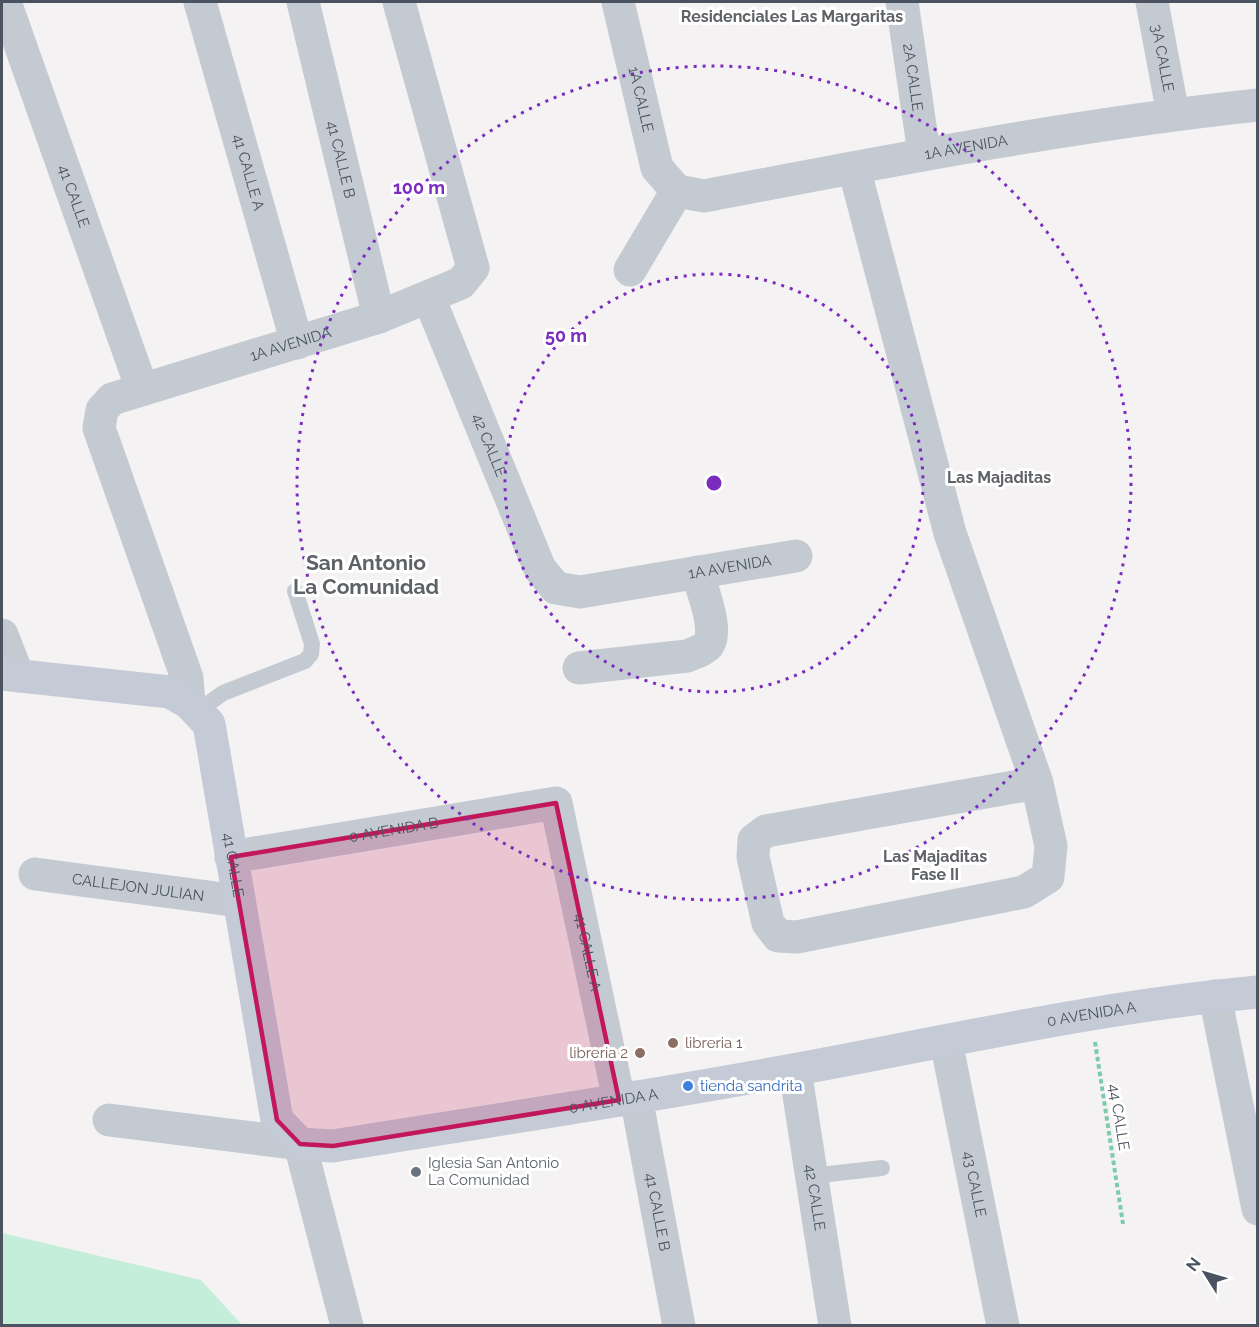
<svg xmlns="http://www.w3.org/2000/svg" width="1259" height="1327" font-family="Raleway,sans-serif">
<rect width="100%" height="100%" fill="#f4f2f2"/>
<path fill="#c4eed9" d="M2,1233L201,1280L242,1325H2Z"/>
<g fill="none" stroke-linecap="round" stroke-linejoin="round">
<path stroke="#7dcbad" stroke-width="4" stroke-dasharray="4.5 3" stroke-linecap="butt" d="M1095,1042L1123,1224"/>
<path stroke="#c3cad2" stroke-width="16" d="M198,711L223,693L305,661L311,654L312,644L295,591
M811,1176L882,1168"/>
<g stroke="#c3cad2" stroke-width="33">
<path id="s1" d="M5,2L142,389"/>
<path id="s2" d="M200,2L297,343"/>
<path id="s3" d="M303,2L379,317"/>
<path id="s4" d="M618,2L657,168L677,191"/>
<path id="s5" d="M902,2L924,153"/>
<path id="s6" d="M1152,2L1173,114"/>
<path d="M854,168L950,533L1037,783L1051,846L1048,877L1024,892L797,937L778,936L768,923L753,857L754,840L766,831L1037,783"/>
<path id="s7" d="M677,191L704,196C888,161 1071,125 1258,105"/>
<path d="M630,270L677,191"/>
<path id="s8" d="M429,298L540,569L556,588L580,592L796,556"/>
<path d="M2,635L18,676"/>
<path d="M579,668L687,656C694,653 702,651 708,645C719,631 702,589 697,572"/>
<path id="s9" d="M189,703L187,678L99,428L102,410L112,399L379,317L461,283L473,268L399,2"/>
<path id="s10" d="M231,857L556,803L619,1100"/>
<path id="s11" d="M35,874L239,901"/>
<path d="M1215,996L1258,1209"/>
<path id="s12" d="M946,1041L1003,1326"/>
<path id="s13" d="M795,1070L835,1326"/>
<path id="s14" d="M636,1097L679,1326"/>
<path d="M109,1120L300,1144L347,1326"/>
</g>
<path stroke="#c4cbd7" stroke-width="33" id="s15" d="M2,674L170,692L189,703L209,724L277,1120L300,1144L333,1146C488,1121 643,1098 798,1069C950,1041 1103,1006 1258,992"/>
</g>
<path fill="#c2185b" fill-opacity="0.2" stroke="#c2185b" stroke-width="4.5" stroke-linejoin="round" d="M556,803L619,1100L333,1146L300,1144L277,1120L231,857Z"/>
<g fill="none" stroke="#7b2cbf" stroke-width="3" stroke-dasharray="3 6">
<circle cx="714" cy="483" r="209"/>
<circle cx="714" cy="483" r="417"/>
</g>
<g fill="#8d6e63" stroke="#fff" stroke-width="2">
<circle cx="673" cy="1043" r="6"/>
<circle cx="640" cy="1053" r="6"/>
</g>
<circle fill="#3f7fe0" stroke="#fff" stroke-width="2" cx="688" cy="1086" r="6"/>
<circle fill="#6b7280" stroke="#fff" stroke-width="2" cx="416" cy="1172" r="6"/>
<g text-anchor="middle" stroke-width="6" stroke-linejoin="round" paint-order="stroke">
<g font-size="15" fill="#4a535f" stroke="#fff">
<text dy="5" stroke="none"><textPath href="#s6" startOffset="57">3A CALLE</textPath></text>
<text dy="5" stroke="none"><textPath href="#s5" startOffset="76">2A CALLE</textPath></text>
<text dy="5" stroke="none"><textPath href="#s4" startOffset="100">1A CALLE</textPath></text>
<text dy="5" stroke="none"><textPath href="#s7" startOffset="294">1A AVENIDA</textPath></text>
<text dy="5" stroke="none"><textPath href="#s3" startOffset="162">41 CALLE B</textPath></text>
<text dy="5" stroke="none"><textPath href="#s2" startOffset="177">41 CALLE A</textPath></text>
<text dy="5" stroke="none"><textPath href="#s1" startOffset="206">41 CALLE</textPath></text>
<text dy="5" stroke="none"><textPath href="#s9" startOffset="510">1A AVENIDA</textPath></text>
<text dy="5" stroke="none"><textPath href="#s8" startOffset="159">42 CALLE</textPath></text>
<text dy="5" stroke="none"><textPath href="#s8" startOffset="494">1A AVENIDA</textPath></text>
<text dy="5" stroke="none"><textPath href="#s10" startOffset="165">0 AVENIDA B</textPath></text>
<text dy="5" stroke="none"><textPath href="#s15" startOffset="363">41 CALLE</textPath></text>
<text dy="5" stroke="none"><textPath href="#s11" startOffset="104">CALLEJON JULIAN</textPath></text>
<text dy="5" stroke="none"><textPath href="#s10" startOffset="482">41 CALLE A</textPath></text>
<text dy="5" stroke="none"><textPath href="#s15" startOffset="1458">0 AVENIDA A</textPath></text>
<text dy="5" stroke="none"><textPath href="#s15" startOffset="972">0 AVENIDA A</textPath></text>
<text transform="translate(1119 1117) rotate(81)" y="5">44 CALLE</text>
<text dy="5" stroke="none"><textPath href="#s12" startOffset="146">43 CALLE</textPath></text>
<text dy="5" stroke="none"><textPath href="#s13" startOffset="129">42 CALLE</textPath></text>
<text dy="5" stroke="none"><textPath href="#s14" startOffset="117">41 CALLE B</textPath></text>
</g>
<g font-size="15" fill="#785e54" stroke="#fff" text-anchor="start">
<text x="685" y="1048">libreria 1</text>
<text x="628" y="1058" text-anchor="end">libreria 2</text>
</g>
<g font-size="15" fill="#366cbe" stroke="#fff" text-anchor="start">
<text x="700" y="1091">tienda sandrita</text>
</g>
<g font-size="15" fill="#5b616d" stroke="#fff" text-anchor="start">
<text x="428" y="1168">Iglesia San Antonio<tspan x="428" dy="17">La Comunidad</tspan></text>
</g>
<g font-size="16" font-weight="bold" fill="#5e6166" stroke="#fff">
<text x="792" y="22">Residenciales Las Margaritas</text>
<text x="999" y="483">Las Majaditas</text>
<text x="935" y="862">Las Majaditas<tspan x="935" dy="18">Fase II</tspan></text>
</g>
<g font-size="21" font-weight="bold" fill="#5e6166" stroke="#fff">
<text x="366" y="570">San Antonio<tspan x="366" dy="24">La Comunidad</tspan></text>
</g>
</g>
<circle cx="714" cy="483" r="9" fill="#7b2cbf" stroke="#fff" stroke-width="3"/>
<g font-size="18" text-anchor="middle" font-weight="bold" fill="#7b2cbf" stroke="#fff" stroke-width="6" stroke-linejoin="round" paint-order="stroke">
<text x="419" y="194">100 m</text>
<text x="566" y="342">50 m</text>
</g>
<rect width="1259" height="1327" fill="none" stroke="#4a535f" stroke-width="6"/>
<g transform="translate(1205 1273) rotate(307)" stroke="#ffffff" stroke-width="4.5" paint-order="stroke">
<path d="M0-4.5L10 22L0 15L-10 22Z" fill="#4a535f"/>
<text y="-9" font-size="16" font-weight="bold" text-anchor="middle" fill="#4a535f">N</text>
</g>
</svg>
